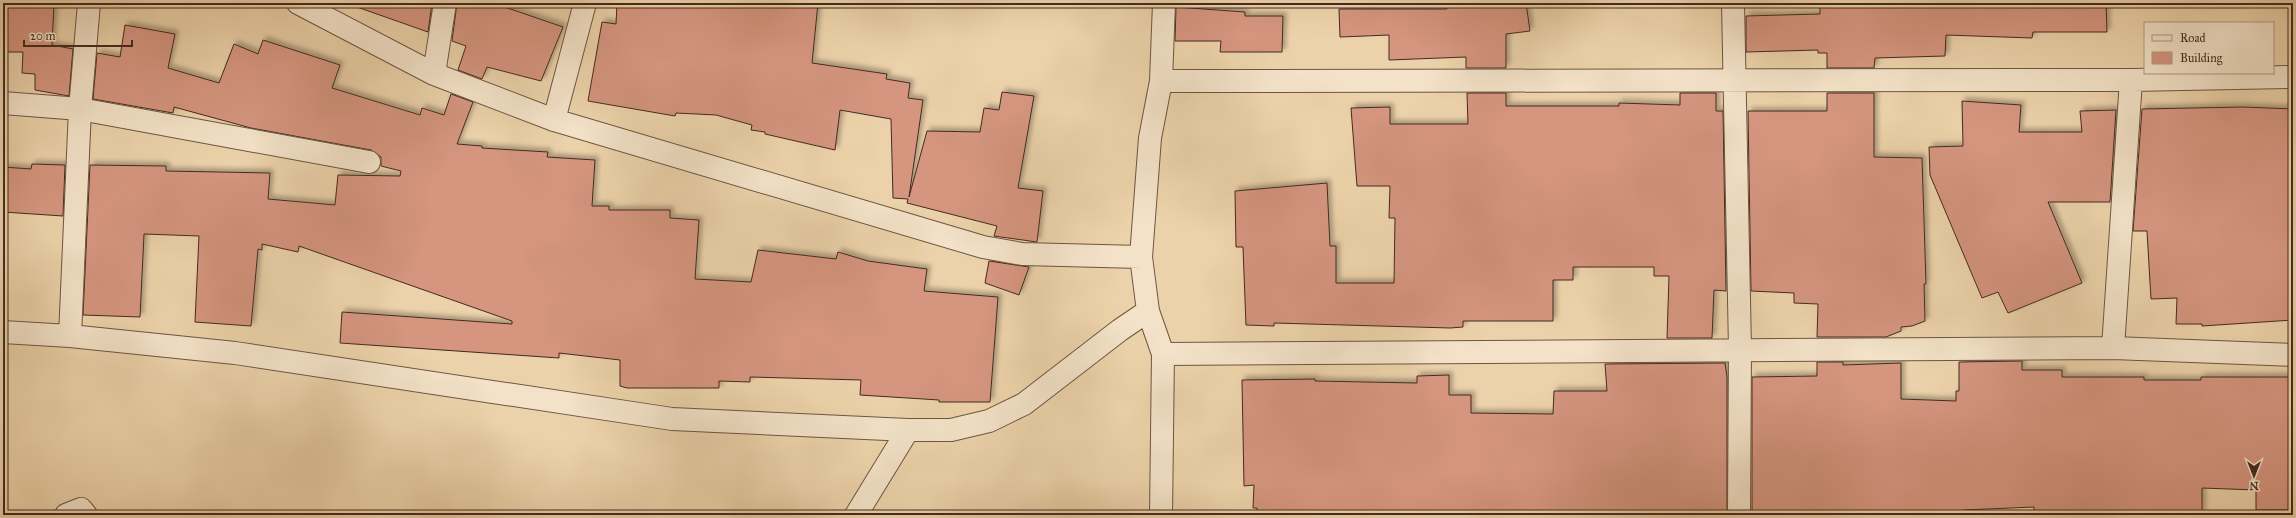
<svg xmlns="http://www.w3.org/2000/svg" width="2296" height="518" font-family="'IM FELL Great Primer',serif">
<defs>
<filter id="shadow"><feDropShadow dx="3.5" dy="-3.5" stdDeviation="2" flood-color="#0004"/></filter>
</defs>
<rect width="100%" height="100%" fill="#ecd2aa"/>
<filter id="stains"><feTurbulence type="fractalNoise" baseFrequency=".005" numOctaves="4"/><feColorMatrix values="0 0 0 0 .2 0 0 0 0 .09 0 0 0 0 .02 0 0 0 .5 -.17"/></filter>
<radialGradient id="worn" r=".72"><stop offset=".6" stop-color="#630" stop-opacity="0"/><stop offset="1" stop-color="#630" stop-opacity=".3"/></radialGradient>
<path fill="#d5957f" stroke="#432b1f" filter="url(#shadow)" d="M3,3H54L52,45L73,49L69,96L35,90V74L22,73L23,52H3Z
M358,3H432L428,32L357,7Z
M457,3H493L563,27L541,81L487,67L482,79L458,70L466,46L452,41Z
M617,3H818L812,63L887,74L886,79L910,83L908,98L923,100L909,197L927,131L980,132L984,108L999,110L1002,92L1034,96L1018,188L1043,191L1037,242L994,236L997,226L907,203L908,199L893,198L891,119L840,110L835,150L765,134V132L751,130L752,125L716,115L676,113L675,116L588,101L602,22L616,24Z
M1447,3H1488V7L1526,3L1530,31L1506,34V68H1466V57L1389,60V35L1340,37L1339,9H1447Z
M1820,3H2106L2107,32H2033L2032,38L1946,35L1945,56L1875,58L1874,68H1827V53H1818V50L1746,52V16L1820,14Z
M1176,7L1245,12V16H1283L1282,52H1220L1221,41H1175Z
M125,25L175,34L168,68L219,83L234,44L258,54L263,40L340,65L332,88L420,115L422,108L444,115L451,94L473,102L457,144L482,146V148L548,152L547,157L595,160L592,206H609V210H670V218L699,220L695,279L751,282L758,250L836,259L838,252L868,261L927,269L924,291L998,297L990,402H939V400L860,395L861,380L750,377V382L719,381V388H627L620,386V360L559,353V358L340,343L342,312L512,324V321L299,246L298,252L262,244V250L258,249L251,326L195,322L199,236L144,234L140,317L83,315L90,165L166,166V171L270,173L268,199L335,205L338,175L400,176L401,171L381,166V157L371,150L251,128L174,107L173,113L93,99L97,53L120,57Z
M1467,93H1506V106H1619V103L1680,105V93H1716V111H1723L1726,291L1714,290L1712,338H1667L1669,276H1654V267H1573V280H1553V321H1463V327L1450,328L1274,323V326L1246,325L1243,247H1236L1235,191L1327,183L1330,246H1336V283H1394L1395,218H1389L1390,186H1357L1351,108L1390,107V124H1468Z
M1827,93H1874V157L1922,158L1926,284H1924L1925,321L1912,326L1901,327V331L1886,337H1817L1818,304L1794,303V293L1751,291L1748,111H1827Z
M1962,101L2021,105L2019,132H2082L2080,111L2116,110L2110,202H2048L2082,283L2008,313L1998,292L1982,298L1930,175L1929,147L1963,146Z
M2243,107L2293,109V320L2202,326V324H2176L2177,298L2151,299L2147,231H2133L2142,109Z
M32,164L65,165L63,216L3,212V167L31,169Z
M989,261L1029,267L1019,295L985,283Z
M2022,361V370H2062V377H2144V380H2201V377H2293V510H2256V490L2202,488V515H2034V507L1964,510V515H1752V377L1817,376V362H1843V365L1901,363V399L1956,401V391H1959V362Z
M1725,363L1727,377V515H1257V508H1253L1254,485L1244,486L1242,380L1315,379V381L1417,383V376L1449,375V395H1471V413L1553,414L1554,391H1607L1605,364Z"/>
<g fill="none" stroke-linecap="round" stroke-linejoin="round">
<g stroke="#6d5542" stroke-width="24">
<path id="street" d="M298,3L434,74L554,120L983,247L1022,254L1141,257
M1733,3L1740,349L1739,515
M434,74L445,3
M1161,81L2131,80L2293,77
M3,103L80,109L369,162
M554,120L585,3
M3,332L70,336L235,353L672,419L908,430H951L989,421L1024,404L1120,330L1148,311
M70,336L80,109L89,3
M2113,348L2131,80
M1163,354L2113,348L2293,355
M66,515L81,509L86,515
M856,515L908,430
M1161,515L1163,354L1148,311L1141,257L1150,138L1161,81L1164,3"/>
</g>
<use href="#street" stroke="#f3e2c8" stroke-width="22"/>
</g>
<rect width="2296" height="518" fill="none" stroke="#ecd2aa" stroke-width="16"/>
<rect x="4" y="4" width="2288" height="510" fill="none" stroke="#432b1f" stroke-width="2"/>
<rect x="8" y="8" width="2280" height="502" fill="none" stroke="#432b1f"/>
<rect x="2144" y="22" width="130" height="52" fill="#f3e2c8" stroke="#ad9984"/>
<rect x="2152" y="35" width="20" height="6" fill="#f3e2c8" stroke="#ad9984"/>
<text x="2180" y="42" font-size="12" fill="#432b1f">Road</text>
<rect x="2152" y="52" width="20" height="12" fill="#d5957f" stroke="#ad9984"/>
<text x="2180" y="62" font-size="12" fill="#432b1f">Building</text>
<g transform="translate(2254 476) rotate(180)" stroke="#f3e2c8" stroke-width="3" paint-order="stroke">
<path d="M0-3L7 15L0 10L-7 15Z" fill="#432b1f"/>
<text y="-6" font-size="11" font-weight="bold" text-anchor="middle" fill="#432b1f">N</text>
</g>
<path d="M24 40v6h108v-6" fill="none" stroke="#432b1f" stroke-width="2"/>
<text x="30" y="40" font-size="12" fill="#432b1f" stroke="#f3e2c8" stroke-width="3" paint-order="stroke">20 m</text>
<rect width="100%" height="100%" filter="url(#stains)"/>
<rect width="100%" height="100%" fill="url(#worn)"/>
</svg>
